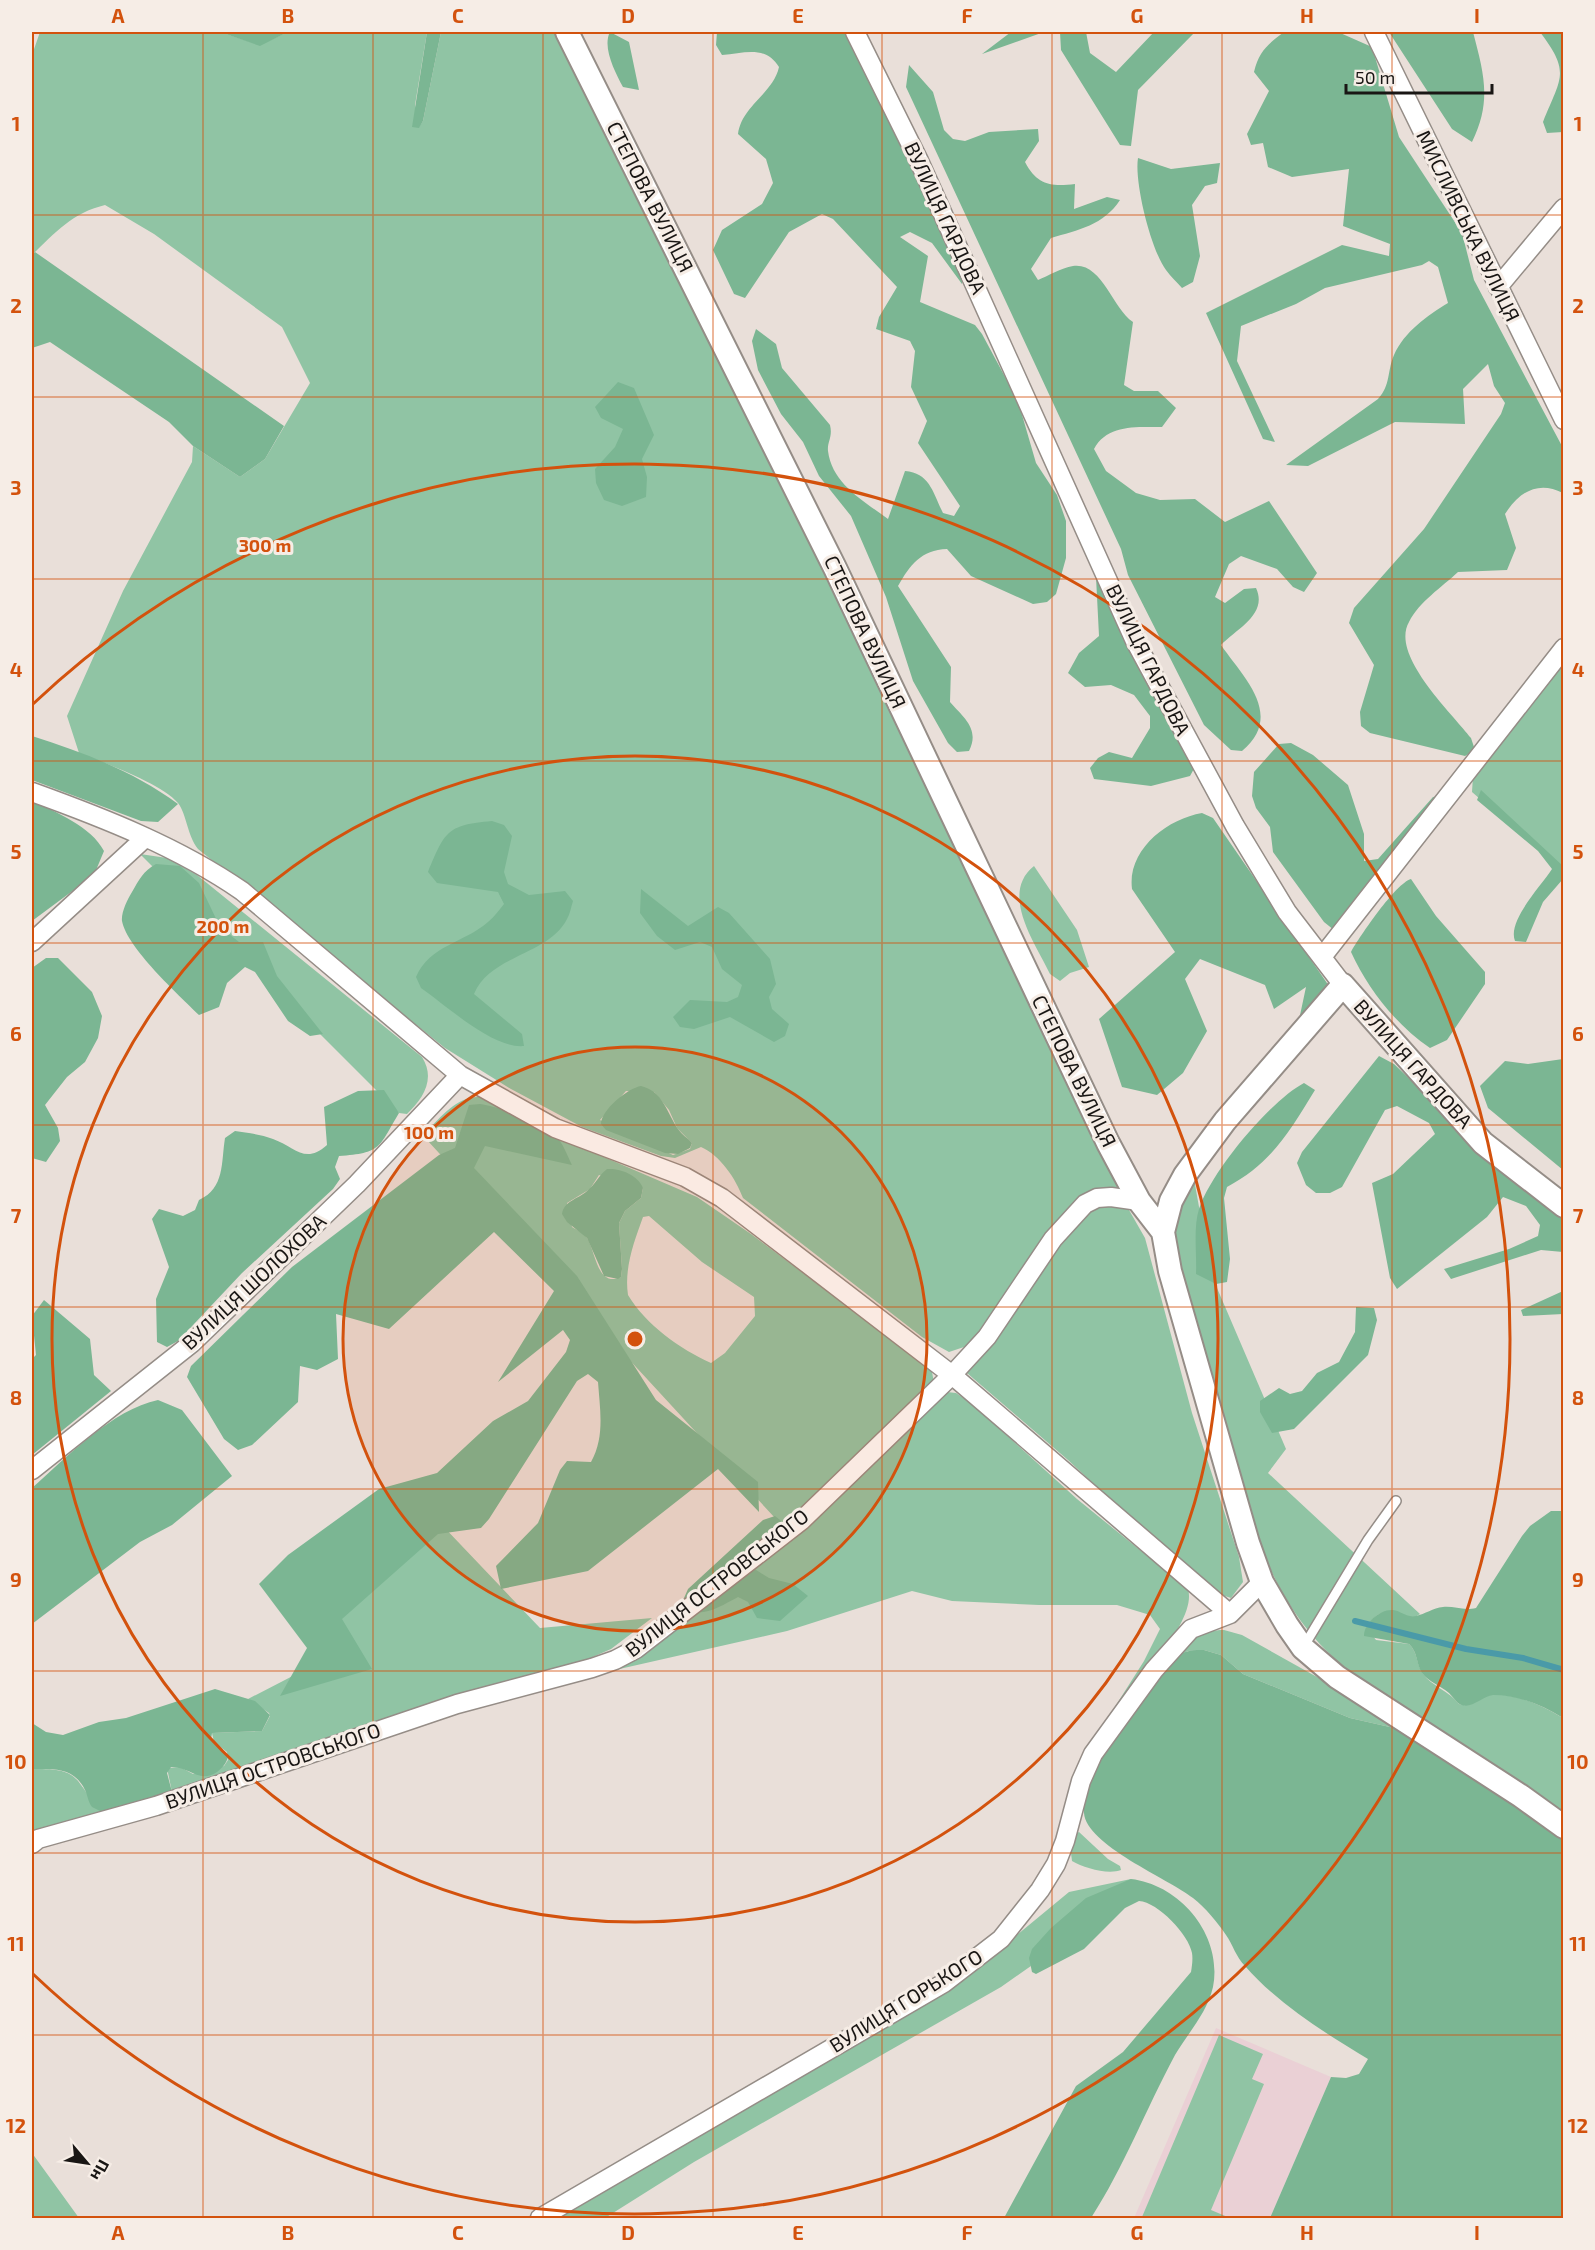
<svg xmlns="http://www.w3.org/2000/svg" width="1595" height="2250" font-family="'Exo 2',sans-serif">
<rect width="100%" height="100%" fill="#e9dfd9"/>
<path fill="#ead0d5" d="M1216,2028L1331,2077L1270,2218H1134Z"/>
<path fill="#90c4a4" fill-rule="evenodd" d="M40,32H220L260,45L288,32H427L415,105L419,127L423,121L441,32H561L686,282L1120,1190L1108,1189L967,1346L949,1352L922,1337L743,1198C736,1179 720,1155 701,1147L675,1158L661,1156L582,1127L511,1089L445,1048L198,849C187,835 187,815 178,803C161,783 104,763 79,753L67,716L123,591L192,462L193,446L240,477L265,459L310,383L282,327L154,234L105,205C72,213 56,232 32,255V55ZM626,1091L654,1092L669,1110L677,1128L692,1143L690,1149L673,1155L600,1120Z
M1563,659V871L1472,792L1473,776Z
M140,854L167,858L197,875L422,1057C436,1079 423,1099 407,1114L399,1113Z
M1034,866L1077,930L1089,967L1070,973L1060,981L1050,974C1036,944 999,894 1034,866Z
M479,1097L569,1142L697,1197L751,1234L907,1351L932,1372L934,1383L785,1524L775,1518L427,1140V1131C441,1117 457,1096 479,1097ZM599,1175L643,1188L641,1198L625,1211L619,1223L622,1269L621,1277C597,1288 596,1252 587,1238C584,1233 577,1230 572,1227L567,1203L590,1189ZM649,1216L702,1262L754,1297L755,1316L725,1353L711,1363C680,1349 646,1325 628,1295C624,1268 634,1242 643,1217Z
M1194,1179L1211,1274L1286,1449L1268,1473L1420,1614L1415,1617C1390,1615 1385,1602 1366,1627L1376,1640L1409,1644C1418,1652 1416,1664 1423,1674C1432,1686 1449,1691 1459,1704C1472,1709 1478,1696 1490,1695C1516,1693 1542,1705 1563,1718V1814L1343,1666C1268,1602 1252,1523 1226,1433C1209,1376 1192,1319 1175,1262C1170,1222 1173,1212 1194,1179Z
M1099,1205L1120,1206L1129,1210L1145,1238L1192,1413L1239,1557L1243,1582L1231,1598L1222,1595L1171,1556L1068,1460L967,1373L1080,1217Z
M947,1392L956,1393L971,1403L1077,1499L1188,1589C1198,1622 1132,1687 1111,1713L1144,1661L1160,1629L1150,1615L1117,1605H1039L952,1601L912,1591L787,1631L615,1670L634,1658L939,1396Z
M441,1524L540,1628L652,1618L611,1649L579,1663L535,1673L473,1692L172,1792L167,1768L180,1767L193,1774L224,1766L228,1760L227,1752L214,1742L212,1733L262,1731L270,1716L269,1713L248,1699L339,1652L334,1613Z
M1224,1630L1242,1635L1351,1696L1403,1730L1350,1718L1243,1674L1221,1655L1204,1650L1188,1651L1176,1657C1189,1640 1203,1630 1224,1630Z
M32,1769C86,1768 71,1781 104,1813L32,1835Z
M1079,1832L1108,1859L1120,1866L1121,1870C1108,1875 1084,1868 1072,1861L1070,1845L1075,1834Z
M1131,1879L1129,1897L1001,1987L694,2162L605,2218H555L989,1958L1069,1892Z
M1219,2035L1263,2054L1252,2079L1264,2084L1211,2210L1230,2218H1146L1142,2217Z
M32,2153L79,2218H32Z"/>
<path fill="#7bb693" d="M220,32H288L260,46Z
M427,32H441L423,121L419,128L412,127Z
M610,32L629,42L639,90L623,87C615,72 602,47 610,32Z
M717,32H848L964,272L962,284L932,243L910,232L900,237L928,256L920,302L975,325L982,334L1018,401L1036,463L1057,495L1066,521V558L1056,594L1047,602L1033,604L971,576L947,549C921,550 910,565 898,586L951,667L950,702C964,718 980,729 969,751L957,752L948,743L913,681L886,597L851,516L819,476L803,442L781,414L758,370L752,341L756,329L776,344L782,368L830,425C833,437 827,442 828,451C832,484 864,501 888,519L905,471C930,473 933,493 943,513L954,516L960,506L918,443L927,421L911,387L915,351L910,341L876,329L879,317L897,287L833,219L822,214L789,232L745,298L734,294L713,250L722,230L762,204L773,183L766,159L738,134C742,105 773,94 779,67C765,45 745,53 722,55L716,45Z
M1011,32H1044L982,54Z
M1060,32H1086L1090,53L1116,72L1154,32H1195L1138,90L1131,146L1120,145L1061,50Z
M1284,32H1338L1372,47L1399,137L1462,233L1474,280L1563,448V493C1538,480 1519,492 1505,514L1516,548L1507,570L1458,572C1442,587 1419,602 1409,622C1390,655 1451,712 1471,738L1475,750L1465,756L1370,733L1361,726L1360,712L1374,665L1349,623L1354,608L1424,529L1501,414L1505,403L1494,386L1488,364L1463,389L1465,424L1395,422L1308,466L1286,465L1378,399C1391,385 1387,371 1394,355C1404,332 1428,315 1448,303L1438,267L1429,261L1422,265L1325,288L1296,304L1241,326L1237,361L1275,442L1263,439L1206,313L1342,245L1389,256L1390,244L1343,226L1349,169L1292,177L1268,167L1263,143L1251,145L1247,134L1269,91L1254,72C1259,51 1268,44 1284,32Z
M1389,32H1473C1484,74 1492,101 1472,142L1452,129Z
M1540,32H1563V132L1547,133L1543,122C1561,77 1571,73 1540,32Z
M909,65L933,92L944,130L953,139L965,141L989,132L1038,129L1039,141L1025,162C1037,185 1051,187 1075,184L1074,209L1107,197L1120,200C1104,225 1078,230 1051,238L1031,269L1038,280C1048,276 1061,268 1073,266C1102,262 1112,308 1133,322L1124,385L1134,391H1158L1176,408L1162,427C1137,427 1107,424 1094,449L1106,471L1136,493L1160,500L1195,499L1225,522L1269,501L1317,573L1304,592L1293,587L1277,569L1241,556L1229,564L1215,597L1225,603L1244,589L1256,588C1268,614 1238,628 1221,645C1243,677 1285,715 1242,751L1231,750L1204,725L1128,575L1121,549L906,87Z
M1138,158L1171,169L1220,163L1217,183L1205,186L1192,205L1200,256L1193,282L1182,288C1177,282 1171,277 1166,270C1151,250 1134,182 1138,158Z
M35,252L284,426L265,459L240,477L193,446L169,422L50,342L32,348V255Z
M618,382L634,388L654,435L642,459L647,477L646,497L622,506L604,500L596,483L595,469L615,447L623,429L601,418L595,407Z
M1096,577L1104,578L1196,765L1190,776L1151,786L1094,779L1090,768L1098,758L1109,752L1132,758L1150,728V716L1134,695L1111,685L1085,687L1068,673L1079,653L1099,636Z
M32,736C83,752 135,772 178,804L158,822L141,821L32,780Z
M1291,743L1313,755L1348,785L1364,834V861L1378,859L1433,797L1446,795L1334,930L1324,922L1273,852L1270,827L1256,808L1252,796L1254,772L1279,744Z
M1481,790L1563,866V879L1543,902L1526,942L1515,941C1507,921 1541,886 1552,869L1538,851L1477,800Z
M32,800C56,813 91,826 104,851L94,875L32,921Z
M1202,813L1213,818L1329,986L1300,1052L1284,1050L1299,1020L1306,987L1274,1009L1265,985L1200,959L1185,979L1207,1031L1183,1073L1157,1095L1122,1087L1099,1019L1175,952L1132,889C1127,850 1167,819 1202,813Z
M492,821L504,825L512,836L504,872L508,884L529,895L565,891L573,901C571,907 570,914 567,919C549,955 490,955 474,994L522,1034L524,1046C493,1049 447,1006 421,988L416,977C430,945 464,943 488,922C494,917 499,910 504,904L498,892L437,883L428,872C445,832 446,825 492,821Z
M156,864L180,866L199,883L220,927L239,942H263L277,976L323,1034L310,1036L288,1021L255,972L245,967L227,983L219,1007L199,1015C179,995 127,948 122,921C121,913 127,900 132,892C139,880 143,871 156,864Z
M1411,879L1436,916L1485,972V984L1447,1040L1430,1048C1396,1025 1368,989 1351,952C1360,936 1396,883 1411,879Z
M641,889L688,926L718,907L729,913L770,959L776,984L769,997L772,1009L789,1024L785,1036L774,1042L730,1017L694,1029L680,1027L673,1017L690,1000L727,1002L738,997L742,985L722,969L712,947L700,942L675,950L657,936L640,913Z
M46,958H58L92,992L102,1016L98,1038L85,1062L67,1077L45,1105L58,1128L60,1141L46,1162L32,1158V968Z
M1379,1056L1394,1064L1470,1137L1563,1206V1252L1541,1250L1451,1279L1444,1269L1509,1249L1538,1236L1540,1225L1526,1206L1503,1197L1487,1217L1397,1289L1390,1278L1372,1183L1393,1174L1435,1134L1429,1123L1397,1106L1385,1110L1342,1187L1330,1193H1316L1306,1185L1297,1163L1302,1152Z
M1563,1059H1564L1563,1170L1488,1108L1480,1086L1505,1061L1528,1064Z
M1304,1083L1315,1090C1289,1132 1272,1163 1227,1187L1224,1198L1230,1259L1227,1282L1216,1284L1196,1274C1197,1254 1193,1228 1199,1209C1211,1172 1270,1101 1304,1083Z
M641,1086C663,1091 667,1113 678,1129C682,1135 688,1138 692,1143L690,1148L678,1154L665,1153L606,1130L601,1124C601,1110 628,1088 641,1086Z
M384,1090L399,1113C378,1148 382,1153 339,1156L335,1167L340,1179L333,1189L242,1273L178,1341L167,1347L157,1342L156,1299L169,1267L152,1219L159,1209L183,1216L195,1210L199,1200C225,1188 221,1163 225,1138L235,1131C247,1133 261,1134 273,1139C295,1147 305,1165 327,1145L324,1107L358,1091Z
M480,1104C501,1107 540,1121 555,1135C563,1143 567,1155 572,1165L485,1146L474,1168L577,1276L656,1400L758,1482L759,1512L718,1469L588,1571L501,1589L496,1566L538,1523L560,1470L567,1461L591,1462C605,1437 600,1410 598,1382L588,1374L577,1381L489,1519L481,1528L438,1534L342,1619L372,1669L280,1696L307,1648L259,1584L288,1555L379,1489L437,1473L493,1421L528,1401L566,1352L570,1340L563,1330L498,1382L554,1291L494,1232L389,1329L336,1314L338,1359L317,1370L300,1366L298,1402L252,1445L238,1450L224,1439L187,1377L191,1366L292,1267L439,1155L455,1148L469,1105Z
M607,1169C620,1168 638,1175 643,1188L641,1198L625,1211L619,1223L622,1269L621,1277L618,1279L604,1276L587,1238L567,1222L562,1214C564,1201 578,1199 587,1191C595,1185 598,1176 607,1169Z
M1563,1291V1314L1523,1316L1521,1310Z
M44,1300L90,1339L94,1375L111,1391L32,1455V1359L36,1355L32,1316Z
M1356,1307L1374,1308L1377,1320L1368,1355L1294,1429L1272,1433L1260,1412V1401L1279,1388L1290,1394L1302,1391L1317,1373L1339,1362L1355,1332Z
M158,1400L182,1410L232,1476L172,1525L140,1542L32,1624V1488C66,1458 113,1409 158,1400Z
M1551,1511H1563V1718C1542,1705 1518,1695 1493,1695C1482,1696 1469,1712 1458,1703C1455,1700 1452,1696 1449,1693C1441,1686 1429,1682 1422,1673C1416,1664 1418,1652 1409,1644L1364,1636C1364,1623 1380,1609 1393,1610C1401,1611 1407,1618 1416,1616C1425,1614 1433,1608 1443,1607C1455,1606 1463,1611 1476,1608L1522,1536L1530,1526Z
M775,1516L785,1524L753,1568L769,1578L793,1584L808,1596L780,1621L757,1618L748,1602L738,1597C719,1607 701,1620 680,1607L688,1589L763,1520Z
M1204,1650L1221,1655L1243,1674L1350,1718L1403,1730L1563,1839V2218H1270L1331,2077L1346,2078L1359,2074L1368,2059C1325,2033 1278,2004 1245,1966C1236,1957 1233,1945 1226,1935C1218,1923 1205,1907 1193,1898C1169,1879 1086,1845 1084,1813C1081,1777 1109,1742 1129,1715C1137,1703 1168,1663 1178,1656C1186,1650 1194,1650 1204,1650Z
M215,1689L255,1701L270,1715L262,1731L212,1733L211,1739L228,1757C226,1764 223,1767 217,1772C199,1784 189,1766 171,1767L167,1773L172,1792L104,1813L92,1807C88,1802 88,1796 85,1790C74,1767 54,1769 32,1769V1723L46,1732L63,1735L99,1722L126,1718Z
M1131,1879C1181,1885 1223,1936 1213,1987C1207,2013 1188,2033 1175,2055C1146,2109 1124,2167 1091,2218H1004L1076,2086L1123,2052L1191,1972C1192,1966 1193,1959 1192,1953C1189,1935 1158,1902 1139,1901L1125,1908L1084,1949L1036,1974L1032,1972L1029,1958L1032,1949L1051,1928L1086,1898Z"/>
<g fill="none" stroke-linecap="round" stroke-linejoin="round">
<path stroke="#4a9aa8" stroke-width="6" d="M1355,1621L1466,1649L1523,1658L1564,1670"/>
<g stroke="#958d87" stroke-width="12">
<path id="service" d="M1304,1646L1368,1540L1396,1501"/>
</g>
<g stroke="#958d87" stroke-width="21">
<path id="minor" d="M855,32L919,161L1135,641L1235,826L1287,912L1343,985
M1374,32L1564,420
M1498,287L1564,208
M32,792C104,818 178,847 242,891L460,1075L555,1128L685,1177L722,1198L952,1375L1230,1614
M32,942L145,838
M1322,957L1564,648
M32,1470L192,1343L357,1184L460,1075
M32,1844L38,1839L156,1806L457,1704L592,1668L615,1660L636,1649L801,1521L952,1375L987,1337L1053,1239L1085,1204L1097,1198L1111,1197L1139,1201
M540,2218L944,1983L1001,1939L1040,1890L1056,1864L1065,1841L1081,1781L1093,1754L1154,1670L1191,1629L1230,1614L1262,1582"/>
</g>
<g stroke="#958d87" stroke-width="26">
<path id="tertiary" d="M567,32L835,568L1108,1143L1139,1201L1163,1232
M1564,1206L1483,1143L1343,985L1225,1121L1185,1175L1171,1201L1163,1232L1170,1271L1248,1543L1262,1582L1287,1625L1303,1648L1337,1677L1521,1796L1564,1827"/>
</g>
<use href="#service" stroke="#fff" stroke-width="9"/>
<use href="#minor" stroke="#fff" stroke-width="18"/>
<use href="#tertiary" stroke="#fff" stroke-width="22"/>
</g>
<path fill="none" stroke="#d3520d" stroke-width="1.5" stroke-opacity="0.55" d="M203,32V2218M373,32V2218M543,32V2218M713,32V2218M882,32V2218M1052,32V2218M1222,32V2218M1392,32V2218M32,215H1564M32,397H1564M32,579H1564M32,761H1564M32,943H1564M32,1125H1564M32,1307H1564M32,1489H1564M32,1671H1564M32,1853H1564M32,2035H1564"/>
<circle cx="635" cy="1339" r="292" fill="#d3520d" fill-opacity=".12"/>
<g fill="none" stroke="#d3520d" stroke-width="3">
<circle cx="635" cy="1339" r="292"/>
<circle cx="635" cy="1339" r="583"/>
<path d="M33 704A875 875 0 1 1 33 1974"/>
</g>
<g text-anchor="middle" stroke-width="6" stroke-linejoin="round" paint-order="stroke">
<g font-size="20" fill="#191614" stroke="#f6ede6">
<text transform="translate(650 197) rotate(63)" y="7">СТЕПОВА ВУЛИЦЯ</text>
<text transform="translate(945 218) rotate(65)" y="7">ВУЛИЦЯ ГАРДОВА</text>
<text transform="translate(1468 226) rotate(64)" y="7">МИСЛИВСЬКА ВУЛИЦЯ</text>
<text transform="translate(865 632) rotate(65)" y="7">СТЕПОВА ВУЛИЦЯ</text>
<text transform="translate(1148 660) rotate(64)" y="7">ВУЛИЦЯ ГАРДОВА</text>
<text transform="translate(1413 1064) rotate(48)" y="7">ВУЛИЦЯ ГАРДОВА</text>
<text transform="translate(1074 1071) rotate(64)" y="7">СТЕПОВА ВУЛИЦЯ</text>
<text transform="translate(254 1282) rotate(-43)" y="7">ВУЛИЦЯ ШОЛОХОВА</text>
<text transform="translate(717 1583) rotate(-38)" y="7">ВУЛИЦЯ ОСТРОВСЬКОГО</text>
<text transform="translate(273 1766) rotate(-19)" y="7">ВУЛИЦЯ ОСТРОВСЬКОГО</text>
<text transform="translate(906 2001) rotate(-32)" y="7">ВУЛИЦЯ ГОРЬКОГО</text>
</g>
</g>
<circle cx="635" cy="1339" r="9" fill="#d3520d" stroke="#f6ede6" stroke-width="3"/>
<g font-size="18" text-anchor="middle" font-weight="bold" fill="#d3520d" stroke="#f6ede6" stroke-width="6" stroke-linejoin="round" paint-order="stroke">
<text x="265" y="552">300 m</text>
<text x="223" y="933">200 m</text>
<text x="429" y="1139">100 m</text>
</g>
<rect width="1595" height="2250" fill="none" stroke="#f6ede6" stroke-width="66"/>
<g transform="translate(87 2163) rotate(119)" stroke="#f6ede6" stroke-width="4.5" paint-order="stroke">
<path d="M0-4.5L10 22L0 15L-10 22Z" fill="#191614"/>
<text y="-9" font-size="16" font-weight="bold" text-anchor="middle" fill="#191614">Пн</text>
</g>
<path d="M1346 84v9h146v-9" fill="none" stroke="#191614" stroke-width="3"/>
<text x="1355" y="84" font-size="18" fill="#191614" stroke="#f6ede6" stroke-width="4.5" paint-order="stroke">50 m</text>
<rect x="33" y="33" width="1529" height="2184" fill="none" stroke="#d3520d" stroke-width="2"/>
<g font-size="20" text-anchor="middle" font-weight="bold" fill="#d3520d">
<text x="118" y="23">A</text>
<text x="288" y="23">B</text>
<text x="458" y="23">C</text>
<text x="628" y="23">D</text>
<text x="798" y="23">E</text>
<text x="967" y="23">F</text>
<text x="1137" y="23">G</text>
<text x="1307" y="23">H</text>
<text x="1477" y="23">I</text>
<text x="16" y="131">1</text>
<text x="1578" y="131">1</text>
<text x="16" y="313">2</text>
<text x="1578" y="313">2</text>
<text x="16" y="495">3</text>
<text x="1578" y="495">3</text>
<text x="16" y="677">4</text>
<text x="1578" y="677">4</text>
<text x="16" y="859">5</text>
<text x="1578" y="859">5</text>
<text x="16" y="1041">6</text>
<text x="1578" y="1041">6</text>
<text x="16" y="1223">7</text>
<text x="1578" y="1223">7</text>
<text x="16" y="1405">8</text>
<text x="1578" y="1405">8</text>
<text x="16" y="1587">9</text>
<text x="1578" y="1587">9</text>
<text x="16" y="1769">10</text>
<text x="1578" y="1769">10</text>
<text x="16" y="1951">11</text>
<text x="1578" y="1951">11</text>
<text x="16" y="2133">12</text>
<text x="1578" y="2133">12</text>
<text x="118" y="2240">A</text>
<text x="288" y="2240">B</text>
<text x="458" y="2240">C</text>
<text x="628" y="2240">D</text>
<text x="798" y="2240">E</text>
<text x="967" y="2240">F</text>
<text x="1137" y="2240">G</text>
<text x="1307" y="2240">H</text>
<text x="1477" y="2240">I</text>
</g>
</svg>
